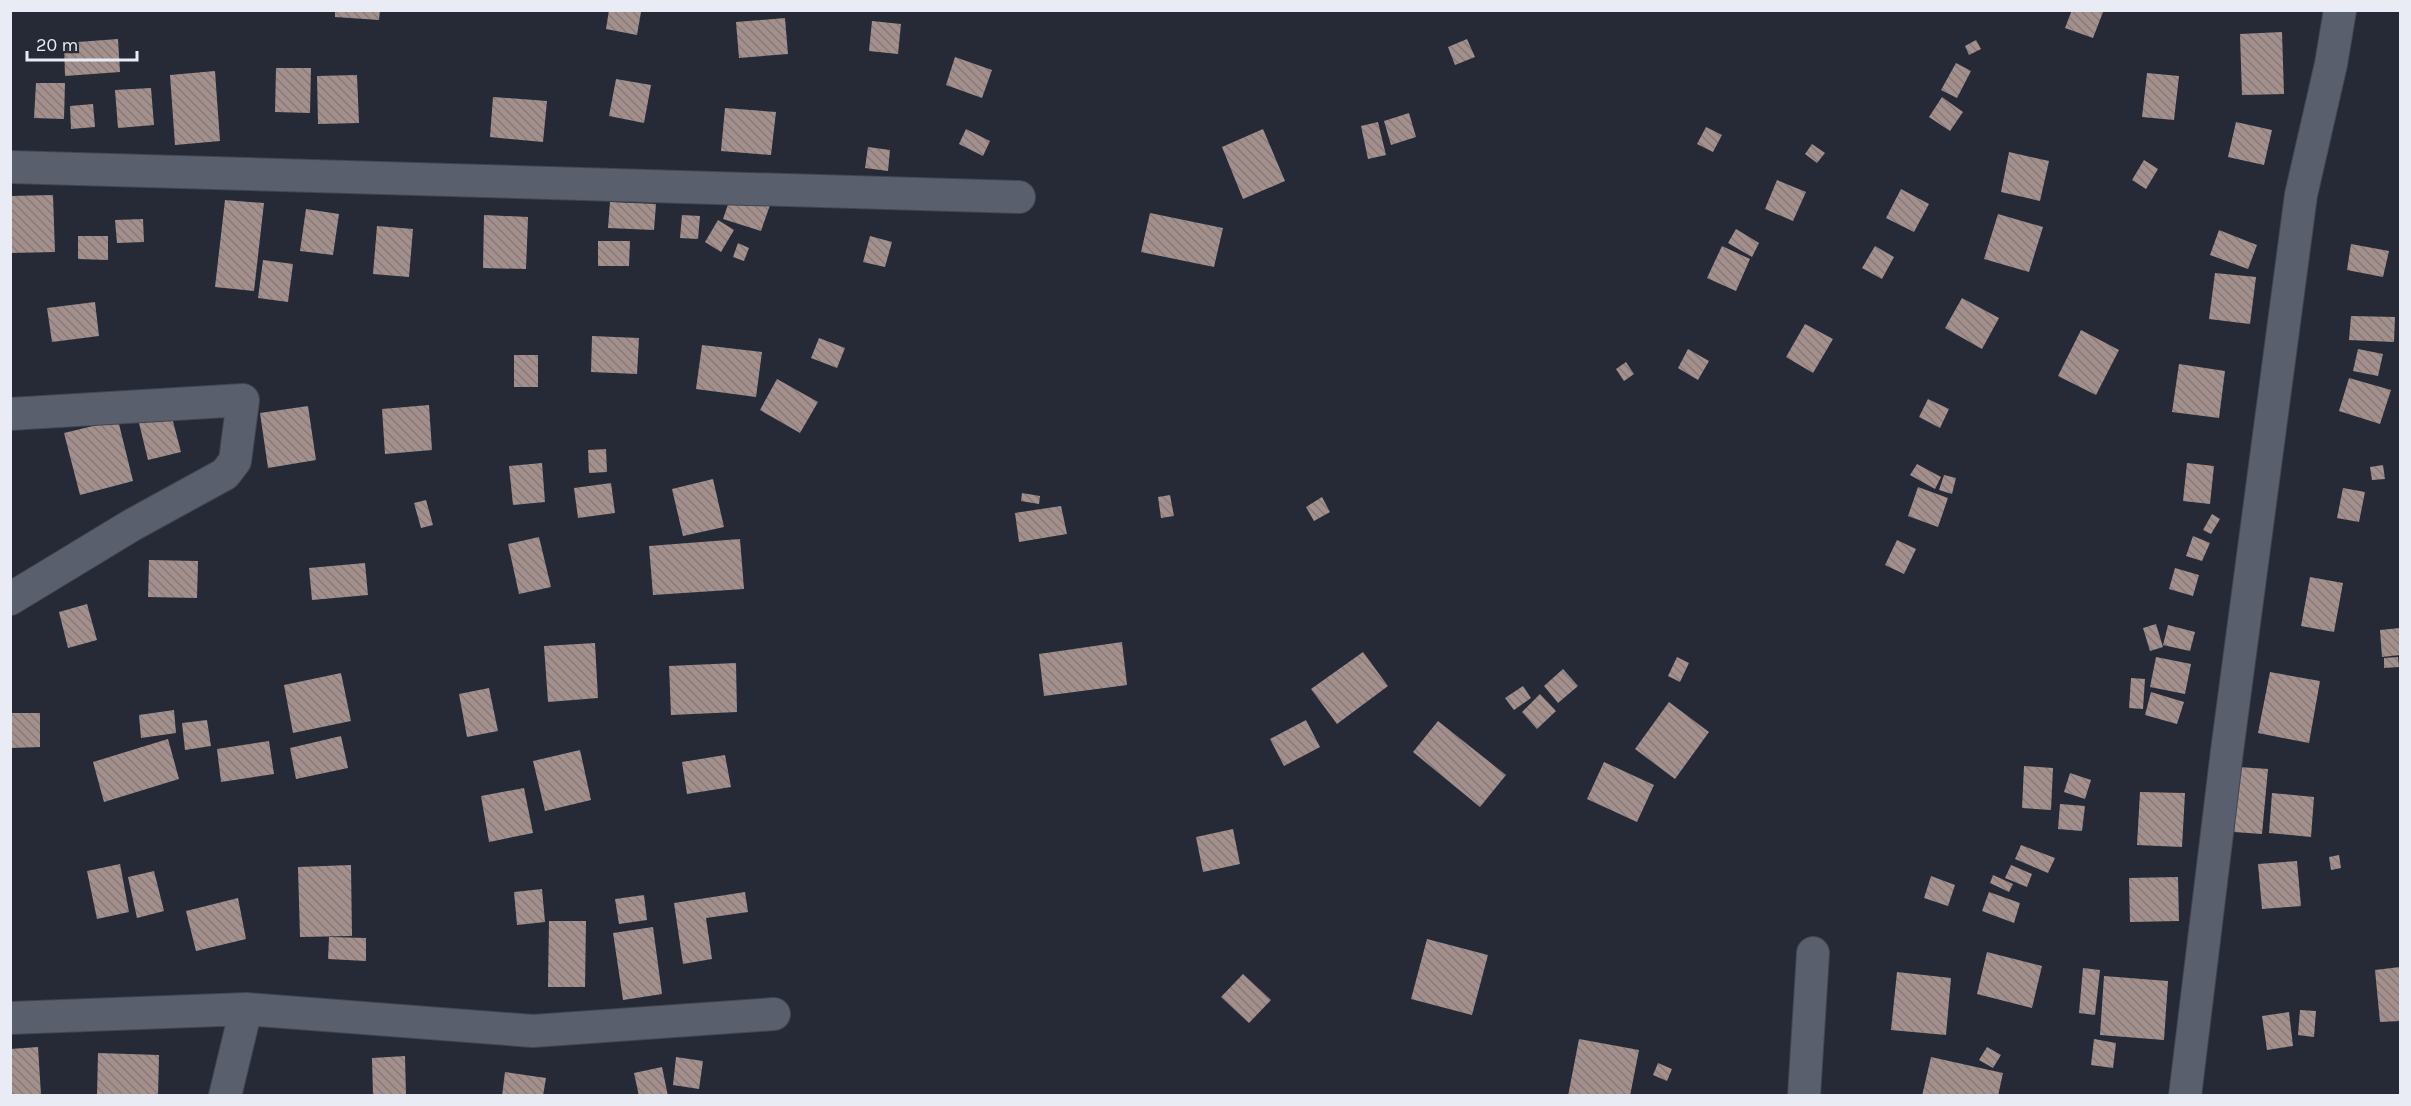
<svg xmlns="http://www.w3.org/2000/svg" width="2411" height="1106" font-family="Karla,sans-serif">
<defs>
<pattern id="building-back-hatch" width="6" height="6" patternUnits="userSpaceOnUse" patternTransform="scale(1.5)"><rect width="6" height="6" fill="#a3908c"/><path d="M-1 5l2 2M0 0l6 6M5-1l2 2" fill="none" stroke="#877a78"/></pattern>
</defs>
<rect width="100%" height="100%" fill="#252a36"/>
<path fill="url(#building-back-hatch)" d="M335,10H380L379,20L335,17Z
M609,10L641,12L637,35L606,29Z
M2072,10L2103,12L2093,38L2065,28Z
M785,18L788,54L739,58L736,22Z
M872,21L901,24L898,54L869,51Z
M2282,32L2284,94L2242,95L2240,34Z
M118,39L120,72L65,76L64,43Z
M1467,39L1475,57L1455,65L1448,47Z
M1976,40L1981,49L1969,55L1965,46Z
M955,57L992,70L982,98L946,85Z
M1956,63L1971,71L1957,98L1941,90Z
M276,68H311L310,113L275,112Z
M215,71L220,141L175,145L170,75Z
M2147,73L2179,76L2174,120L2142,117Z
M357,75L359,123L318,124L317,76Z
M616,79L651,85L644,123L609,116Z
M36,83H65L64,119L34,118Z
M151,88L154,125L118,128L115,90Z
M493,97L547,101L543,142L490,137Z
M1942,97L1963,112L1950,131L1929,117Z
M93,104L95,127L71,129L70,106Z
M725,108L776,112L771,155L721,151Z
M1409,113L1416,137L1391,145L1384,121Z
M1378,122L1386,155L1368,159L1361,126Z
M2236,122L2272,130L2264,165L2228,157Z
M1706,127L1722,135L1713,152L1697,144Z
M966,129L990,141L983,156L959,144Z
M1263,129L1285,181L1243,199L1222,147Z
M1812,144L1825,153L1817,163L1805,154Z
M868,147L890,150L888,171L865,168Z
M2009,152L2049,161L2040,201L2001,192Z
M2144,160L2158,169L2146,189L2132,180Z
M1777,180L1806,192L1793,221L1765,209Z
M1901,189L1929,204L1914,232L1886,218Z
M732,193L770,205L761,231L723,219Z
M53,195L55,252L10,253V196Z
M225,200L264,203L254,291L215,287Z
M610,202L656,204L654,230L608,228Z
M306,209L339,214L333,255L300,251Z
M1150,213L1223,228L1214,267L1141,252Z
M1998,214L2043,227L2029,272L1984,259Z
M484,215L528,217L526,269L483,268Z
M682,215L700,216L698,239L680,238Z
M143,219L144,242L117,243L115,220Z
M718,220L734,230L721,252L705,242Z
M377,226L413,229L409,277L373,274Z
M1736,229L1759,243L1752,257L1728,243Z
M2219,230L2257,245L2248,269L2210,255Z
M78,236H108V260L78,259Z
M870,236L892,242L885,267L863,262Z
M598,241H630L629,266H598Z
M738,243L749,248L744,261L733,257Z
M2351,244L2389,251L2383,277L2347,270Z
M1722,246L1750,259L1736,291L1707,278Z
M1875,246L1894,257L1882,279L1862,268Z
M263,260L293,264L288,302L258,298Z
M2215,273L2256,277L2250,324L2209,319Z
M1962,298L1999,318L1982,349L1945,328Z
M95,302L99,336L52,342L47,308Z
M2351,316L2395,317L2394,342L2349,340Z
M1805,324L1833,339L1813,373L1786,357Z
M2081,330L2119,350L2096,395L2058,376Z
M592,336L639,338L637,374L591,372Z
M819,338L845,348L837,368L811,358Z
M702,345L762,352L756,397L696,389Z
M1688,349L1709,361L1698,380L1678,368Z
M2358,349L2383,354L2378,376L2353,371Z
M514,355H538V387H514Z
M1626,362L1634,374L1624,381L1616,369Z
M2179,364L2225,371L2219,418L2172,412Z
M2349,378L2391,390L2380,424L2339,411Z
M777,379L818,402L800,433L760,410Z
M1928,399L1949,409L1940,428L1919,417Z
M429,405L432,450L385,454L382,409Z
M308,406L316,460L268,468L260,413Z
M171,414L181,452L148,460L139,423Z
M118,420L133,481L80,495L64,433Z
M606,449L607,472L589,473L588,450Z
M542,463L545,502L513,505L509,466Z
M2187,463L2214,466L2210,504L2183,501Z
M1917,464L1941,477L1935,489L1910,475Z
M2383,465L2385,479L2372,480L2370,467Z
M1944,475L1956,478L1952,494L1939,490Z
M713,479L724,527L683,536L672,489Z
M611,483L615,513L578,518L574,488Z
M1918,487L1948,498L1938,527L1908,516Z
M2343,488L2365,492L2359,522L2337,518Z
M1022,493L1040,496L1039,504L1021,501Z
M1170,495L1174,516L1161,518L1158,497Z
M1322,497L1330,512L1314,521L1306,507Z
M426,500L433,525L421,528L414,503Z
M1061,506L1067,534L1019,542L1015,513Z
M2212,514L2220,519L2211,534L2203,530Z
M2193,536L2210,543L2202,561L2186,556Z
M539,537L551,587L519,594L508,544Z
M740,539L744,589L653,595L649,546Z
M1897,540L1916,549L1904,574L1885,565Z
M149,560L198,561L197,598L148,597Z
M365,563L368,595L312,600L309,568Z
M2175,568L2199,575L2193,596L2169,589Z
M2310,577L2343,583L2334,632L2301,626Z
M87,604L97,640L68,648L59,612Z
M2156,624L2163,647L2150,651L2143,628Z
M2168,625L2195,632L2190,651L2163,645Z
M2400,628V655L2382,657L2380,630Z
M1122,642L1127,685L1044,696L1039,654Z
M595,643L598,698L548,702L544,646Z
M1363,652L1388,686L1337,724L1311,689Z
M1677,657L1689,663L1680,682L1668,676Z
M2156,657L2191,664L2185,694L2150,687Z
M2398,657L2399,667L2384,668V658Z
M736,663L737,712L671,715L669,666Z
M1563,669L1578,686L1558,703L1544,686Z
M2270,672L2320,681L2309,743L2258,733Z
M341,673L351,721L293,733L284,685Z
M2131,678L2145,679L2143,709L2129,708Z
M1523,686L1531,698L1514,710L1505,698Z
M489,688L498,731L467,737L459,694Z
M2151,692L2184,702L2177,724L2145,715Z
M1540,694L1556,711L1537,729L1522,712Z
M1669,702L1709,732L1675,779L1635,749Z
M174,710L176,733L141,738L139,715Z
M10,713H40V747L10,748Z
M207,720L211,746L185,750L182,723Z
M1306,720L1320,747L1284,766L1270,739Z
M1438,721L1506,775L1480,807L1413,752Z
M341,736L348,768L296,779L290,748Z
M168,739L179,779L104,802L93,762Z
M269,741L274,774L221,782L217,749Z
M580,750L591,800L545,811L533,761Z
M725,755L731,787L687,794L682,762Z
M1604,762L1654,785L1637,822L1587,799Z
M2024,766L2053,768L2051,810L2022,808Z
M2239,767L2268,769L2262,834L2234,832Z
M2070,773L2091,780L2085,799L2064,792Z
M524,788L533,833L489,842L481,796Z
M2140,792L2185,793L2182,847L2137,845Z
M2272,793L2314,797L2311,837L2269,833Z
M2060,804L2085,806L2082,831L2058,829Z
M1233,829L1240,864L1203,872L1196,837Z
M2021,845L2055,858L2048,873L2015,859Z
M2339,855L2341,868L2331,870L2329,857Z
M2297,861L2301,906L2262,909L2258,864Z
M120,864L129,912L97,919L87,871Z
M351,865L352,936L300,937L298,867Z
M2011,865L2032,874L2027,887L2005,878Z
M154,871L164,911L137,918L128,877Z
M1993,875L2013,884L2009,892L1990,883Z
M1931,876L1955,885L1948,906L1924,898Z
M2178,877L2179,921L2130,922L2129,878Z
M542,889L545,922L517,925L514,892Z
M745,892L748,912L706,918L712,959L683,964L674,903Z
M1989,892L2020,903L2014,923L1982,911Z
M644,895L647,920L619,924L615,899Z
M238,898L246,939L196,951L186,911Z
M549,921H586L585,987H548Z
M653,927L662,994L623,1000L613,933Z
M329,937L366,938V961L328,959Z
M1427,939L1488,955L1472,1015L1411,999Z
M1987,952L2042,966L2032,1008L1977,994Z
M2400,967V1021L2380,1022L2375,970Z
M2083,968L2100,970L2095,1015L2079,1013Z
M1897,972L1951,978L1946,1035L1891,1030Z
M1243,974L1271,1000L1249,1023L1221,997Z
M2104,976L2168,981L2164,1040L2100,1035Z
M2300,1010L2316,1011L2314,1037L2298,1035Z
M2289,1012L2293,1046L2267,1050L2262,1016Z
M1579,1039L1639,1050L1630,1096H1568Z
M2094,1039L2116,1043L2113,1068L2091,1065Z
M38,1047L41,1095L10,1096V1049Z
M1987,1047L2001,1055L1993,1068L1979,1060Z
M98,1053L159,1055L158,1096H97Z
M405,1056L406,1096H373L372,1058Z
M676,1057L703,1061L699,1089L673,1085Z
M1931,1057L2003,1073L1998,1096H1922Z
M1658,1063L1672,1069L1667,1081L1653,1075Z
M662,1067L668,1096H639L634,1073Z
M505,1072L546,1078L543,1096H502Z"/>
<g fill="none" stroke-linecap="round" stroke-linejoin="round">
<g stroke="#434651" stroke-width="34">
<path id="minor" d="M10,167L1019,197
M10,414L243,400L235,461L225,474L132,525L10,599
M10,1018L246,1009L533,1031L774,1014
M225,1096L246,1009
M1804,1096L1813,953
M2185,1096L2227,751L2301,195L2331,64L2340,10"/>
</g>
<use href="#minor" stroke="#5a5f6d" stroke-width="32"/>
</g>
<rect width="2411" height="1106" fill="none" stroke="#e9ecf5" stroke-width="24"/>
<path d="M27 51v9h110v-9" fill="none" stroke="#e9ecf5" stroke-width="3"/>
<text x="36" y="51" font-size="18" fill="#e9ecf5" stroke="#252a36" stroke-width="4.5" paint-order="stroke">20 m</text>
</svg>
